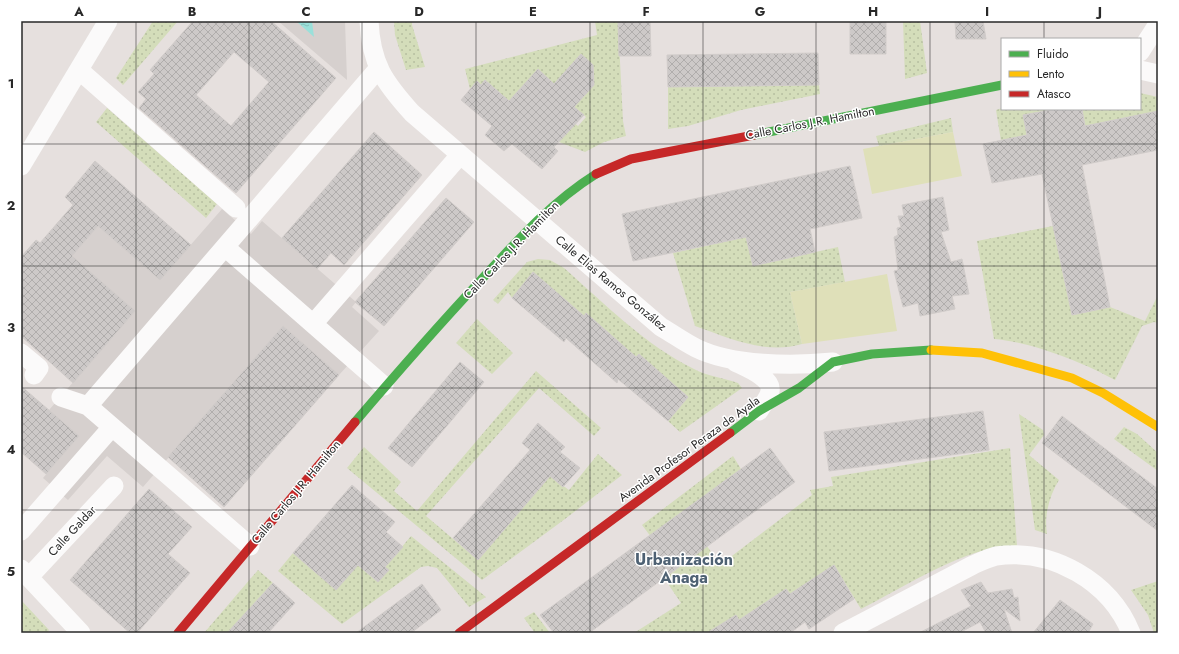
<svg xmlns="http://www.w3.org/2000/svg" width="1179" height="654" font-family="Jost,sans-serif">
<defs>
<pattern id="garden-dots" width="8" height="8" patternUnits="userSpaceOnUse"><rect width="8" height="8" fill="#d4ddba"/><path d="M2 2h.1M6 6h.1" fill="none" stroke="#b6bea0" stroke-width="1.8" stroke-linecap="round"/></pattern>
<pattern id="water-ripples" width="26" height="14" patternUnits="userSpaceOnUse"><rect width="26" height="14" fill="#9ae0da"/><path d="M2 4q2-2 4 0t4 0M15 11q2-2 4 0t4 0" fill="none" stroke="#85c0bb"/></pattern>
<pattern id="building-cross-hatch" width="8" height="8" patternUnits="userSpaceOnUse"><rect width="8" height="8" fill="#cdc9c8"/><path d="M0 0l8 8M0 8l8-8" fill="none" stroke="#b0adac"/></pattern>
</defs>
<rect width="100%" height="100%" fill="#e6e0de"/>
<path fill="url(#garden-dots)" d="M153,21H178L123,85L116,78Z
M394,21H412V25L425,67L406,70L395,35Z
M595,21H618L623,121L626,136L604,142L585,152L559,142L533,121L549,102L578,126L586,117L574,107L594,85L593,65L581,54L554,84L538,70L509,101L485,80L481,85L477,81L470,89L465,69L597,35Z
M903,21H920L927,73L905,79Z
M819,85L820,94L741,110L688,126L668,129V87Z
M1140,93L1158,97V111L1085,126L1082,109H1140Z
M107,108L217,204L206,218L96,122Z
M1002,108V109H1056L1024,115L1027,135L1001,141L996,110Z
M951,118L953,132L879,146L876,136Z
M1053,226L1072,315L1110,307L1145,321L1158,295V323L1154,322L1142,326L1115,380C1082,362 1031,342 994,339L977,241Z
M746,237L753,266L838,247L845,282L790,292L802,344C766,355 729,338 695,326L673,253Z
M538,259L550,260L564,268C605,304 645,345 694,369C707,376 724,378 738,383L742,388L680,432L668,421L688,397L639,355L636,357L586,314L584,316L512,298L508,292L498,304L493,300L527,262Z
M477,319L513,353L492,374L456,343Z
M536,371L601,428L594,436L539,388L426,516L478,560L550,476L569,490L598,454L622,475L565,519L482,580L347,468L364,447L401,482L394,491L417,511Z
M1019,414L1043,430L1044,435L1029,455L1059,480C1049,496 1044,516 1047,534L1035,530Z
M1124,427L1137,434L1158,453V471L1114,439Z
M1010,448L1017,546C969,544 904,587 861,609L834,565L790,594L786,589L739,620L707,633H634L681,603L664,578L676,570L642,525L733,456L741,469L662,527L707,546L720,565L812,495L810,490L833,486L831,477Z
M411,536L486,597L469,607L437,568L428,566L421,567L342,624L278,571L293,553L356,564L378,582L388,570L385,567Z
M258,570L273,583L231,629L234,633H204Z
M1158,581V633H1154L1148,615L1131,590Z
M21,600L49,630L47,633H21Z
M534,612L550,633H535L524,618Z"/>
<path fill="#dfe0b9" d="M953,132L962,176L872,194L863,149Z
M887,274L897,331L802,344L790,292Z"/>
<path fill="#d6d0ce" d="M278,21H345L347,80Z
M222,209L251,234L262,221L356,302L352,307L379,331L339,375L283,326L143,487L107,456L68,500L43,478L79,436L49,410L135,311L72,256L98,226L160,280Z"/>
<path fill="url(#water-ripples)" d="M296,21H312L314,37Z"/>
<path fill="url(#building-cross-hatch)" stroke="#d1ccca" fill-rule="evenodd" d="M193,21H271L336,78L236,193L139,108L146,99L138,92L154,74L150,70ZM234,52L269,82L231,126L196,95Z
M618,21H650L651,56H619Z
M850,21H886V54H850Z
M955,21H983L986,39H956Z
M818,53L819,85L668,87L667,55Z
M581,54L593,65L594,85L574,107L584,115L554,147L558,151L542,169L512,144L504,151L485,135L492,126L461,100L477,81L481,85L485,80L509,101L538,69L554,84Z
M1056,109H1082L1085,126L1158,111V150L1082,165L1110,307L1072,315L1042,174L992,183L983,144L1027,135L1023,115Z
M374,132L422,175L344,265L331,253L317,269L282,238Z
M95,161L191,245L160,280L98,226L72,256L135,311L73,383L21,336V257L36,240L40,243L73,205L65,197Z
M850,166L862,218L810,229L815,252L753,266L746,237L633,261L622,214Z
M943,197L949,230L941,232L951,262L962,259L969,294L952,296L955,309L920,316L918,303L903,307L894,271L898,270L894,237L898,235L897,228L901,227L898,216H904L902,205Z
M446,198L474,222L384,326L355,302Z
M533,272L584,316L586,313L636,357L639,354L688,397L668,421L618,379L617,383L566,338L564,342L512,298Z
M283,326L339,375L224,507L168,457Z
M460,362L484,382L412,467L388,448Z
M21,386L79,436L46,474L21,452Z
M983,411L989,450L829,471L824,432Z
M1062,416L1158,489V531L1042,443Z
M538,423L565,447L560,452L580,468L563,487L550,476L478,560L453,538L530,450L522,443Z
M770,448L795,482L589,633H554L540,615Z
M352,485L395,522L386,532L403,547L385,567L389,570L378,582L358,565L336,590L293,553Z
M149,489L192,527L168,554L190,573L137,633H130L70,580Z
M834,565L854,599L809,629L805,622L790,633H707L736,615L739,620L786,589L790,594Z
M981,582L988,593L1012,589L1014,598L1018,597L1020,621L1004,609L1012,633H986L980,622L959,633H919L971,606L961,590Z
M273,583L295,603L268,633H227Z
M422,584L441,610L411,633H356Z
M1060,600L1093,624L1088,633H1033Z"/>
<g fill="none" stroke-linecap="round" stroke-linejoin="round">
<path stroke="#fbfafa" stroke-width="19" d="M369,21C371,64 384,82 412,113L661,327C673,334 684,342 696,348C732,366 793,366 833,362
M1140,52L1158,24
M79,70L236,208
M1140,70L1158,74
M21,166L108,21
M225,247L384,386
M313,324L460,155
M21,353L39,368L34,375
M735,362C745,367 773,378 770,391C769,398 762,405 759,411
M61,397L88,406L250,546
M88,406L378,69
M21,531L112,427
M21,569L81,633
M29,577L114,486
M843,633L973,565C980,562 988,558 996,556C1052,548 1110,581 1131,633"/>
<path stroke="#4caf50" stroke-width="9" d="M754,135L1002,85
M355,422C396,374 437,327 480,281C516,242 550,203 596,174
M730,433L759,411L799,388L833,362L872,354L931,350"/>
<path stroke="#ffc107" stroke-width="9" d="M931,350L982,353L1072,378L1103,393L1158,427"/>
<path stroke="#c62828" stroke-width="9" d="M596,174L631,159L754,135
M178,633L355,422
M459,633L730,433"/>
</g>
<path fill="none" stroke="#282828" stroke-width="1" stroke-opacity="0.55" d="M136,21V633M249,21V633M362,21V633M476,21V633M590,21V633M703,21V633M816,21V633M930,21V633M1044,21V39M1044,109V633M21,144H1158M21,266H1158M21,388H1158M21,510H1158"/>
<g text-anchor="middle" stroke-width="3" stroke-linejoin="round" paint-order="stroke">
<g font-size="12" fill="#282828" stroke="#fff">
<text transform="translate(810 123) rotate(-11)" y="4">Calle Carlos J.R. Hamilton</text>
<text transform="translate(511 250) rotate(-46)" y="4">Calle Carlos J.R. Hamilton</text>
<text transform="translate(611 283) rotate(40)" y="4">Calle Elías Ramos González</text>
<text transform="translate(689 449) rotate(-36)" y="4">Avenida Profesor Peraza de Ayala</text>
<text transform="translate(296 492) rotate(-50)" y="4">Calle Carlos J.R. Hamilton</text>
<text transform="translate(72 531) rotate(-47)" y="4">Calle Galdar</text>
</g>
<g font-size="16" font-weight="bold" fill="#4e6173" stroke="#fff">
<text x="684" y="565">Urbanización<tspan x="684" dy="18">Anaga</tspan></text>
</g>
</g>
<rect width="1179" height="654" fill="none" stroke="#ffffff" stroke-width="44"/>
<rect x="1001" y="38" width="140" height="72" fill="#ffffff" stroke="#a9a9a9"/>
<rect x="1009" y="51" width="20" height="6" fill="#4caf50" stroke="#a9a9a9"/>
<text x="1037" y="58" font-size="12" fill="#282828">Fluido</text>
<rect x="1009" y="71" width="20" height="6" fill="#ffc107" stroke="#a9a9a9"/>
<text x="1037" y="78" font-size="12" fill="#282828">Lento</text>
<rect x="1009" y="91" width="20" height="6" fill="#c62828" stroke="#a9a9a9"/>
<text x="1037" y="98" font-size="12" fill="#282828">Atasco</text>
<rect x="22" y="22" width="1135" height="610" fill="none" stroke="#282828" stroke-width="1.5"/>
<g font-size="13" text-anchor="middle" font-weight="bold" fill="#282828">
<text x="79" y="16">A</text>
<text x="192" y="16">B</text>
<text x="306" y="16">C</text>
<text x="419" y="16">D</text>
<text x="533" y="16">E</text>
<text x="646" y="16">F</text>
<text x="760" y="16">G</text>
<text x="873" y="16">H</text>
<text x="987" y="16">I</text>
<text x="1100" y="16">J</text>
<text x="11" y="88">1</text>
<text x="11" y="210">2</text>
<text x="11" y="332">3</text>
<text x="11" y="454">4</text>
<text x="11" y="576">5</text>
</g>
</svg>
